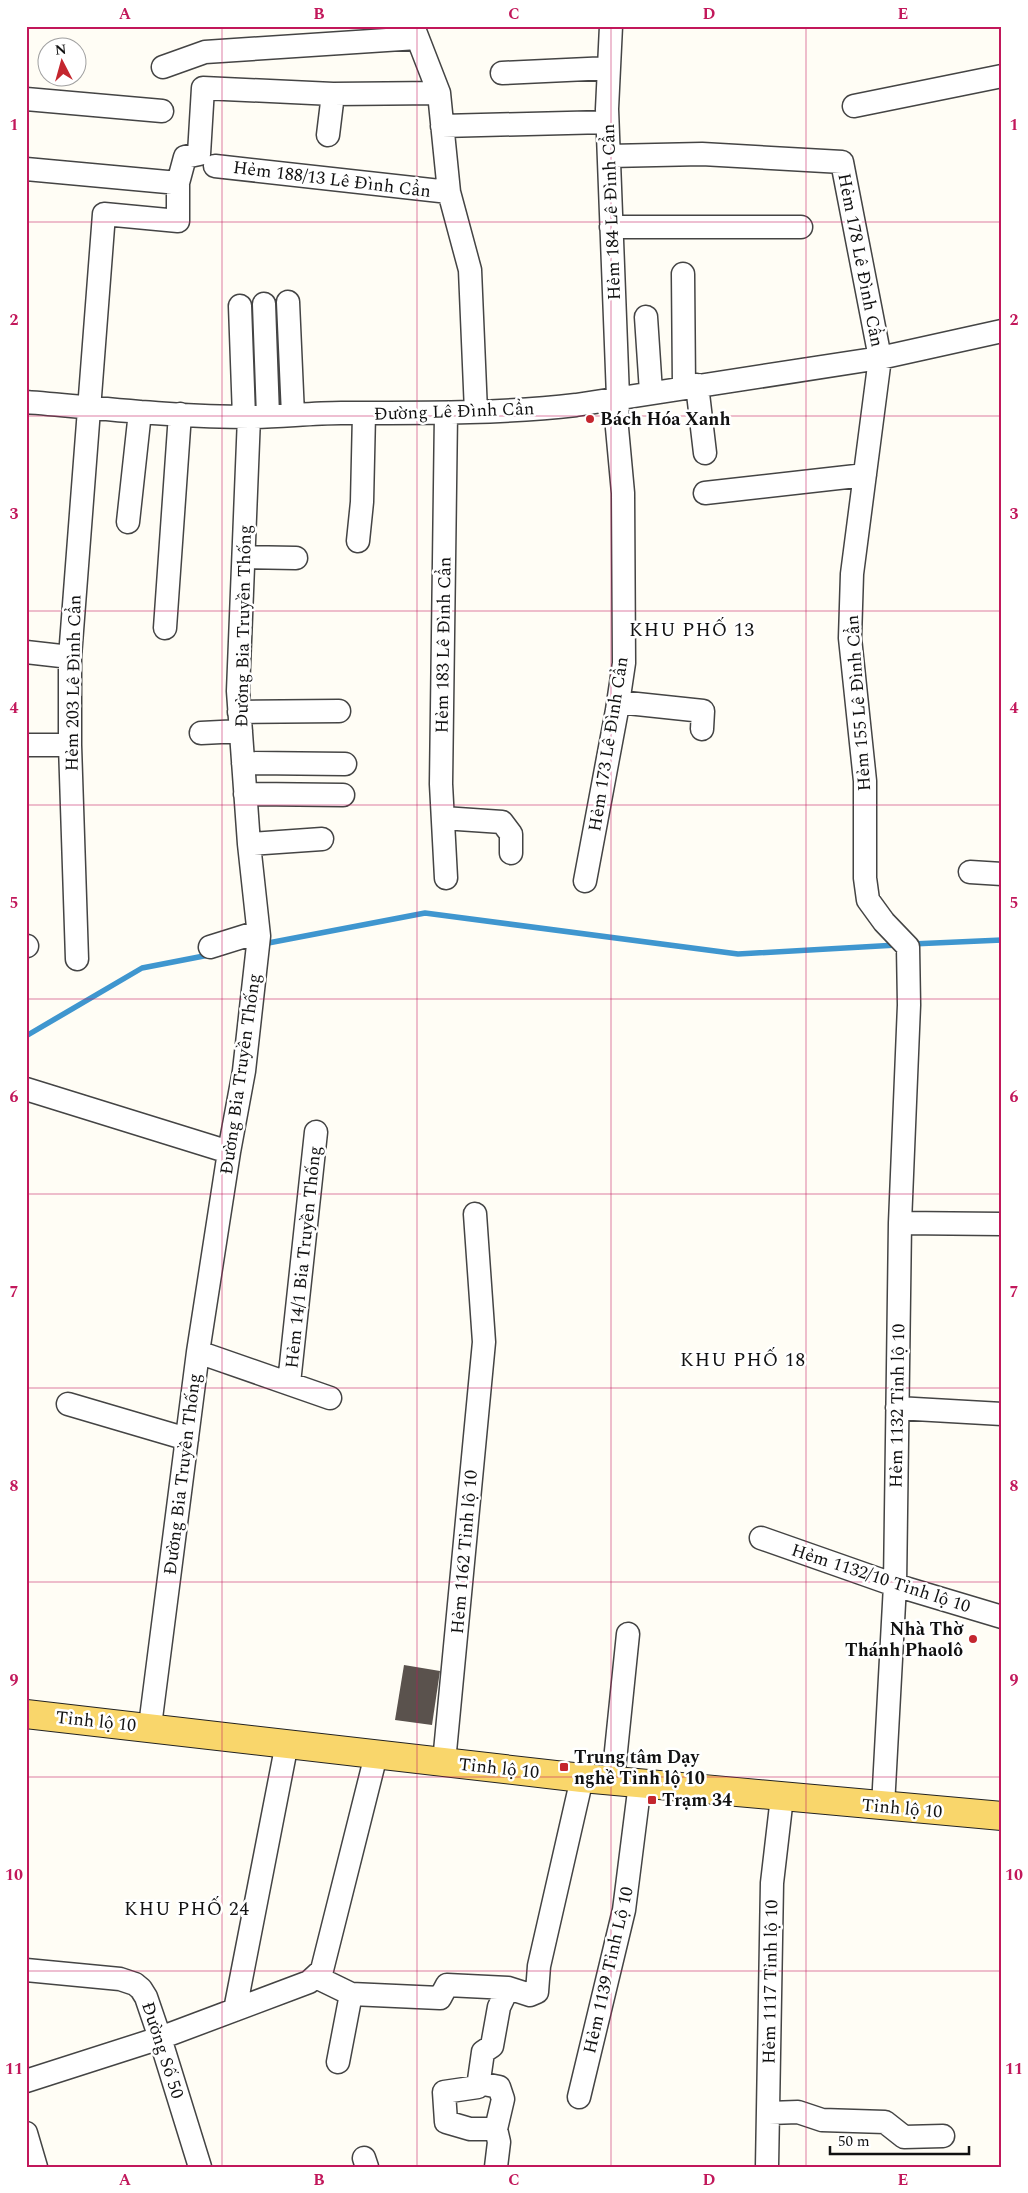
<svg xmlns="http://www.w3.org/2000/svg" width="1028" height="2193" font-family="Spectral,serif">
<rect width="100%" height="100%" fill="#fffdf5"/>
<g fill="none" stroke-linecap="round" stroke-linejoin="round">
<path stroke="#3f96cf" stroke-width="5.5" d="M263,944L425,913L738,954L897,945
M912,944L1002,940
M26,1036L142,968L209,955"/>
</g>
<path fill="#5a524d" d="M404,1665L440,1671L432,1725L395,1720Z"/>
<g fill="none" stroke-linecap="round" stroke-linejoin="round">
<g stroke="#444" stroke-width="25">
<path id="minor" d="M413,26L439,93L449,192L470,270L476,412
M163,67L205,52L417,38
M502,73L609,68
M26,99L162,111
M854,106L1002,76
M442,126L607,122
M328,135L333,94
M609,156L702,154L842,162L880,358L852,574L850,638L865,781V878L868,900L884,922L908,947L909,1005L900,1223L895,1585L883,1806
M215,166L449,192
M26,169L178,183
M611,227H801
M683,274L684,387
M288,302L293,415
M264,304L268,416
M240,306L244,417
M646,317L651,392
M697,385L705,453
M26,402C100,408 175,417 250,417C280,417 310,413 341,413C419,413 498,414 576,405L880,358L1002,331
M705,493L865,475
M128,522L140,412
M358,541L362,502L364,414
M244,557L296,558
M165,628L180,414
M26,652L70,657
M618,702L703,711L702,729
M239,712L339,711
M201,733L241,731
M26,745H70
M243,763L345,764
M245,794L343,795
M443,818L502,822L511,834V853
M249,844L322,839
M970,872L1002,874
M446,878L441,784L446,413
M585,881L617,710L624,663L623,493L617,428L618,397L607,109L611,26
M26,946H27
M210,947L258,932
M77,959L70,745V657L104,214L178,221V183L185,157L199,154L203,88L333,94L439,93
M26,1089L229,1152
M900,1223L1002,1224
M198,1352L330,1398
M289,1383L316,1132
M68,1404L187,1439
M897,1408L1002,1414
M761,1538L895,1585L1002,1617
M150,1726L198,1352L229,1152L244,1071L259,936L249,844L238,691L249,417
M444,1762L484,1342L475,1214
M613,1780L628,1634
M26,1970L120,1979L135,1984L141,1989L146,1997L160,2038L200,2167
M316,1977L351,1994L440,1998L447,1985L508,1988
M235,2010L287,1743
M338,2062L351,1994
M26,2081L160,2038L309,1982L322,1970L376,1755
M479,2083L499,2087L503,2099L496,2129
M579,2097L624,1910L640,1783
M769,2113L798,2112L822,2120L885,2122L904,2137L943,2136
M26,2133L36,2167
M364,2158L367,2167
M496,2167L499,2142L496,2129H470L446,2122L444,2092L478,2087L483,2052L492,2046L499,2007L508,1988L530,1995L537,1992L539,1966L582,1778
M767,2167L772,1883L782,1797"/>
</g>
<g stroke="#222" stroke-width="30">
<path id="major" d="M26,1714L582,1778L1002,1816"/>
</g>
<use href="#minor" stroke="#fff" stroke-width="22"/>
<use href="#major" stroke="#f9d66b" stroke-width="28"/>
</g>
<path fill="none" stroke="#c2185b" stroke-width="1" stroke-opacity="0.55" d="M222,26V2167M417,26V2167M611,26V2167M806,26V2167M26,222H1002M26,416H1002M26,611H1002M26,805H1002M26,999H1002M26,1194H1002M26,1388H1002M26,1582H1002M26,1777H1002M26,1971H1002"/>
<g fill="#c4262e" stroke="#fff" stroke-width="2">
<circle cx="590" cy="419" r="5"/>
<circle cx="973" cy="1639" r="5"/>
<rect x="559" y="1762" width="10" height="10" rx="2.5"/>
<rect x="647" y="1795" width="10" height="10" rx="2.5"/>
</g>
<g text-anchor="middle" stroke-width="5" stroke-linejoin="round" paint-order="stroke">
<g font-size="18" fill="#111" stroke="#fff">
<text transform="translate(332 179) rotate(7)" y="6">Hẻm 188/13 Lê Đình Cẩn</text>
<text transform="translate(611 212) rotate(-92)" y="6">Hẻm 184 Lê Đình Cẩn</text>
<text transform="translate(861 260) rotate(79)" y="6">Hẻm 178 Lê Đình Cẩn</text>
<text transform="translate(454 411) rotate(-2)" y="6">Đường Lê Đình Cẩn</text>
<text transform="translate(243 626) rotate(-89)" y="6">Đường Bia Truyền Thống</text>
<text transform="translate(443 645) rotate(-89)" y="6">Hẻm 183 Lê Đình Cẩn</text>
<text transform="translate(73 683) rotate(-89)" y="6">Hẻm 203 Lê Đình Cẩn</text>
<text transform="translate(858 703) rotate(-94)" y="6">Hẻm 155 Lê Đình Cẩn</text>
<text transform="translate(608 744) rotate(-81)" y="6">Hẻm 173 Lê Đình Cẩn</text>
<text transform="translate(240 1074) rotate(-82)" y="6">Đường Bia Truyền Thống</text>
<text transform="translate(303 1257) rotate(-84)" y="6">Hẻm 14/1 Bia Truyền Thống</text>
<text transform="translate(897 1406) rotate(-89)" y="6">Hẻm 1132 Tỉnh lộ 10</text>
<text transform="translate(182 1474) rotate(-83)" y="6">Đường Bia Truyền Thống</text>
<text transform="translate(464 1552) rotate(-85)" y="6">Hẻm 1162 Tỉnh lộ 10</text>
<text transform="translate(881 1578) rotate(18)" y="6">Hẻm 1132/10 Tỉnh lộ 10</text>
<text transform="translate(96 1721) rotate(6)" y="6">Tỉnh lộ 10</text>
<text transform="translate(499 1768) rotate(6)" y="6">Tỉnh lộ 10</text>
<text transform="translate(902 1808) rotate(5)" y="6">Tỉnh lộ 10</text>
<text transform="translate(608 1970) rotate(-77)" y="6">Hẻm 1139 Tỉnh Lộ 10</text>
<text transform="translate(770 1982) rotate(-89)" y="6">Hẻm 1117 Tỉnh lộ 10</text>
<text transform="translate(163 2050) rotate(72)" y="6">Đường Số 50</text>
</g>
<g font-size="18" font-weight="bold" fill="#111" stroke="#fff" text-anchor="start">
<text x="600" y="425">Bách Hóa Xanh</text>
<text x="963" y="1635" text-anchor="end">Nhà Thờ<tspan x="963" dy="21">Thánh Phaolô</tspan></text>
<text x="574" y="1763">Trung tâm Dạy<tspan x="574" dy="21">nghề Tỉnh lộ 10</tspan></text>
<text x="662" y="1806">Trạm 34</text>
</g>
<g font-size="19" letter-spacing="1" fill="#111" stroke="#fff">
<text x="692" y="636">KHU PHỐ 13</text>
<text x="743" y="1366">KHU PHỐ 18</text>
<text x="187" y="1915">KHU PHỐ 24</text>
</g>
</g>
<rect width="1028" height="2193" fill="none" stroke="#ffffff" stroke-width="55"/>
<g transform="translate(62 62) rotate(354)"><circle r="24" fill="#ffffff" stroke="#a0a0a0"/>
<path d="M0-4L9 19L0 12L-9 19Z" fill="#c4262e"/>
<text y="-8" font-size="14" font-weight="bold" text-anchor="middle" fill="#111111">N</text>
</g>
<path d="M830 2146v8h139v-8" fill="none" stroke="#111111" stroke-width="2.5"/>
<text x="838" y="2146" font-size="15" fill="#111111" stroke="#ffffff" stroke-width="4" paint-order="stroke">50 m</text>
<rect x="28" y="28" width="972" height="2138" fill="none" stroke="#c2185b" stroke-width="2"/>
<g font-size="16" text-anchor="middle" font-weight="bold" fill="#c2185b">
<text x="125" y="19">A</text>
<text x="319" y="19">B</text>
<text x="514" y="19">C</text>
<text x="709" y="19">D</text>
<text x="903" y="19">E</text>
<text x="14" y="130">1</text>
<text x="1014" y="130">1</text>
<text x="14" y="325">2</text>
<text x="1014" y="325">2</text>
<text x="14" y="519">3</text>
<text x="1014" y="519">3</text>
<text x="14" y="713">4</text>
<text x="1014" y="713">4</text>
<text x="14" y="908">5</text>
<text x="1014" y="908">5</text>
<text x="14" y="1102">6</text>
<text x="1014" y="1102">6</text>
<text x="14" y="1297">7</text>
<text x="1014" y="1297">7</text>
<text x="14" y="1491">8</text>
<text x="1014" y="1491">8</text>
<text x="14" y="1685">9</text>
<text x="1014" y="1685">9</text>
<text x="14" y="1880">10</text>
<text x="1014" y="1880">10</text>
<text x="14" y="2074">11</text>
<text x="1014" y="2074">11</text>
<text x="125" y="2185">A</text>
<text x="319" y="2185">B</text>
<text x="514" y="2185">C</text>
<text x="709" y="2185">D</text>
<text x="903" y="2185">E</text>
</g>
</svg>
